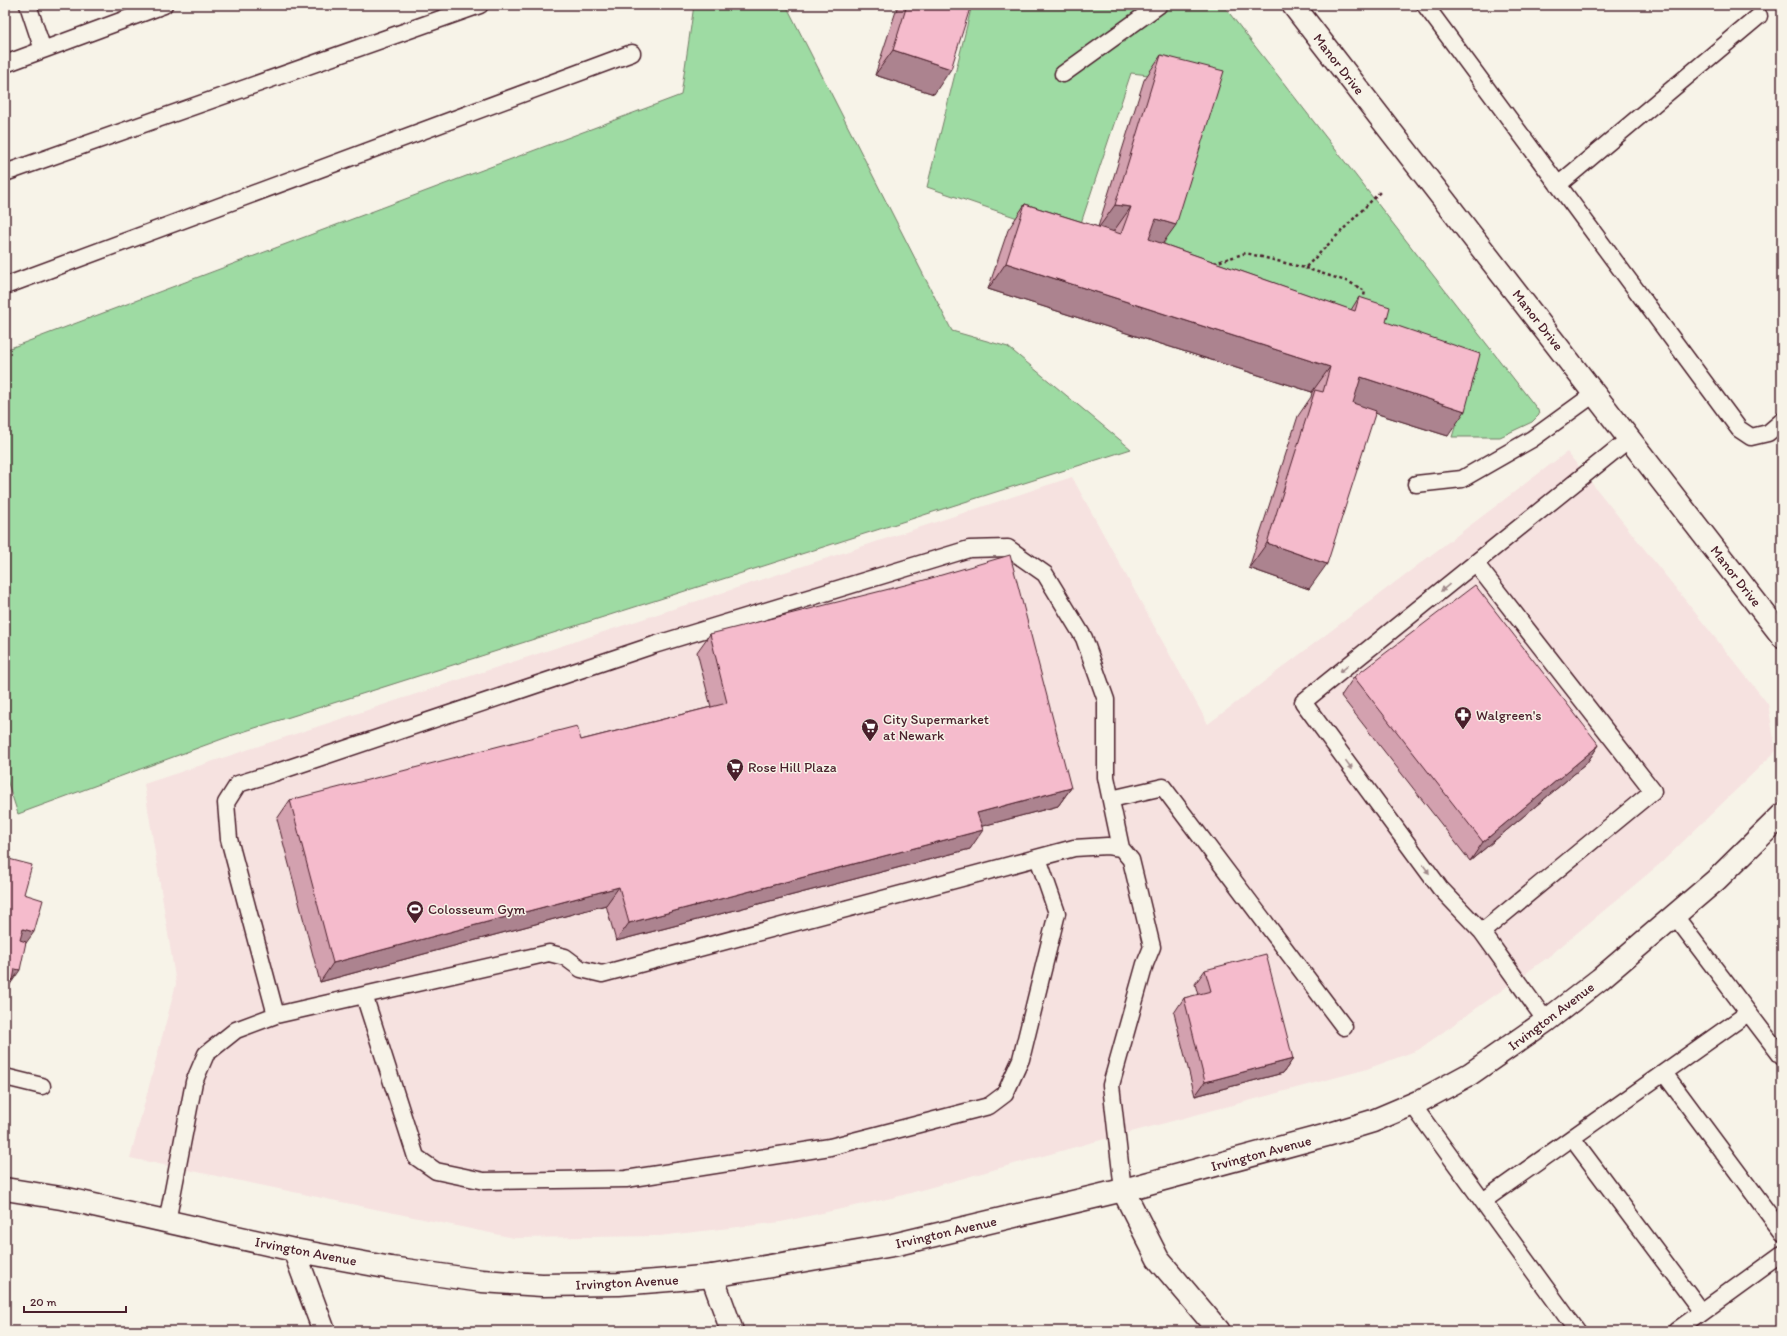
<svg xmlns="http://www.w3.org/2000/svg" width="1787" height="1336" font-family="Itim,sans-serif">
<rect width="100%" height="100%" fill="#f7f3e8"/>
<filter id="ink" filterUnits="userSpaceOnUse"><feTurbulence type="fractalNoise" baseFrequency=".025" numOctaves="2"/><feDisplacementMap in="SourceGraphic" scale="8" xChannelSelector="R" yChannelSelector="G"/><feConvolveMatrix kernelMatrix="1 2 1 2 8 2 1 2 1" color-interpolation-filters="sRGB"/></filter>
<g filter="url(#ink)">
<path fill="#f6e2e0" d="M1567,452L1768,704L1776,751L1661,863L1547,958L1418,1050L1364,1070L1086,1144L896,1197L781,1222L659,1236L514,1238L130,1158L176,984L144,784L1072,477L1208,724Z"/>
<path fill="#9edba3" stroke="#747d67" d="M694,5H786L952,331L1008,347L1131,449L233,735L18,814L5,774V350L681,95Z
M972,5H1223L1538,410L1539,415L1532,422L1500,437H1452L1470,378L1156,270L1211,96L1149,75L1131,73L1076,238L927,187Z"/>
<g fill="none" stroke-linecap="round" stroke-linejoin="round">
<g stroke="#4a1f2b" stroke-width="19">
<path id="service" d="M28,5L43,50
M1425,5L1739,429L1751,437L1768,433L1782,421
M5,64L164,5
M1063,74L1159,5
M5,173L480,5
M1558,185L1759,16
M5,286L632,53
M1416,484L1462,479L1532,439L1594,394
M1476,564L1653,791L1482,932
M1111,799L1163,787L1344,1027
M1675,916L1782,1057
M364,995L416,1157L436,1171L484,1181L626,1179L830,1147L989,1106L1005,1094L1021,1059L1057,913L1038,858
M276,1015L229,839L226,803L238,784L274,773L654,645L969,549L1008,548L1045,574L1084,638L1106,700V777L1121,848
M1546,1021L1482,932L1440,888L1303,702L1629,439
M1664,1073L1782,1232
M5,1077L42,1086
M1412,1104L1577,1331
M1572,1138L1702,1312
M1483,1201L1748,1013
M167,1222L194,1082L206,1054L236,1030L276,1015L549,953L565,957L581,969L602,974L1074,848L1107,846L1121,848L1131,860L1152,947L1145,964L1111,1085L1123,1190
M1676,1331L1782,1254"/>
</g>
<g stroke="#4a1f2b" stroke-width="25">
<path id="minor" d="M1123,1190L1158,1259L1219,1331
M294,1250L324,1331
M712,1276L732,1331"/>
</g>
<g stroke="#4a1f2b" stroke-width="25">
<path id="tertiary" d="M1293,5L1782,636"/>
</g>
<g stroke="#4a1f2b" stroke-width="25">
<path id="secondary" d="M5,1189L67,1199L294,1250L391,1268L482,1281L542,1285L619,1284L669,1280L712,1276L893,1245L1123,1190L1327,1135L1373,1121L1420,1101L1470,1074L1546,1021L1600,979L1716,880L1782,815"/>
</g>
<path stroke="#4a1f2b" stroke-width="2.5" stroke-dasharray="3 3" stroke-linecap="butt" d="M1214,263L1246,253L1305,268L1380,192
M1305,268L1349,282L1365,291L1363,301"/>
<use href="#service" stroke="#f7f3e8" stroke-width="16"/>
<use href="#minor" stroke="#f7f3e8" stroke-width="22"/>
<use href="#tertiary" stroke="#f7f3e8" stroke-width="22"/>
<use href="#secondary" stroke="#f7f3e8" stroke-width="22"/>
</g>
<path fill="#d3a1af" stroke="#4a1f2b" d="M898,5H971L934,94L875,75Z
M1161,55L1163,244L1351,310L1359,297L1386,322L1448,436L1375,413L1309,589L1249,568L1298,416L1311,397L1312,392L988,289L1008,230L1025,204L1098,227L1144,80Z
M710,634L1071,788L1058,806L982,826L970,849L616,941L606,905L320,982L277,819L290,800L581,740L711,707L697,652Z
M1354,677L1599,745L1586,764L1470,861L1341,696Z
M1205,970L1293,1059L1283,1073L1195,1096L1174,1013L1184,998L1198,995L1195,984Z"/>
<path fill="#ac838f" stroke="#4a1f2b" d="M893,50L951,69L934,94L875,75Z
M1115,205L1131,207L1113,232L1097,230Z
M1156,219L1176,225L1158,250L1138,245Z
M1006,263L1330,367L1312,392L988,289Z
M1361,377L1465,411L1448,436L1343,403Z
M1267,543L1327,564L1309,589L1249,568Z
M1599,745L1586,764L1470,861L1483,842Z
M1071,788L1058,806L964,831L977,813Z
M983,830L970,849L616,941L629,923Z
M619,887L606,905L320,982L333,963Z
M23,929L34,932L21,950L10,947Z
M15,969L20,970L5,992V979Z
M1293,1059L1283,1073L1195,1096L1205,1082Z"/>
<path fill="#f5bbcc" stroke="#4a1f2b" d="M907,5H971L951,69L893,50Z
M1161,55L1224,71L1176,225L1156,219L1149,239L1355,311L1359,297L1390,307L1386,322L1480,354L1465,411L1361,377L1353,403L1376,411L1327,564L1267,543L1315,390L1323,392L1330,367L1006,263L1025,204L1121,234L1131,207L1115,205Z
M1010,555L1071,788L977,813L983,830L629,923L619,887L333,963L290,800L577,726L581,740L727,703L710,634L921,581Z
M1475,585L1599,745L1483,842L1354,677Z
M5,858L32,865L24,894L43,900L34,932L23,929L20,940L26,942L20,970L15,969L13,980L5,979Z
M1266,954L1293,1059L1205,1082L1184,998L1211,991L1205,970Z"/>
<defs><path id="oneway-solid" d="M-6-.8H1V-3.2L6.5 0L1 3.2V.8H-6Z"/></defs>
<g fill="#a0898a">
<use href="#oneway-solid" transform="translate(1445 588) rotate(141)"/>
<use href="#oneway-solid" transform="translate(1344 669) rotate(141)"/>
<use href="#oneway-solid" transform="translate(1349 765) rotate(54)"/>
<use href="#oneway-solid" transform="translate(1426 869) rotate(54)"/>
</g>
</g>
<defs>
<g id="pharmacy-pin" transform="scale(0.9)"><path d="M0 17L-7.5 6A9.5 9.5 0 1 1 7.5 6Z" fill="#4a1f2b" stroke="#f7f3e8"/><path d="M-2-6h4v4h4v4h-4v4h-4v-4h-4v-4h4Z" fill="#fff"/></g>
<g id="supermarket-pin" transform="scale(0.9)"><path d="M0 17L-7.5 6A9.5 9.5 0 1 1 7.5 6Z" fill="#4a1f2b" stroke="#f7f3e8"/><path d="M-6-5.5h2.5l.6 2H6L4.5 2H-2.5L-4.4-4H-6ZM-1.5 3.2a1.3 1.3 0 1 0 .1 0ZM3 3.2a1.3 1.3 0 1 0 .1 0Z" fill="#fff"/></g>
<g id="stadium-pin" transform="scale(0.9)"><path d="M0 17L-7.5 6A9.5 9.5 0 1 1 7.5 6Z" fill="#4a1f2b" stroke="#f7f3e8"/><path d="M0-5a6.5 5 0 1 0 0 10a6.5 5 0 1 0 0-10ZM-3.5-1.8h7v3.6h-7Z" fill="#fff"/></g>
</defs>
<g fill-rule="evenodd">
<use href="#pharmacy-pin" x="1463" y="715"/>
<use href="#supermarket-pin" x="870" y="727"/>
<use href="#supermarket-pin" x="735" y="767"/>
<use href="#stadium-pin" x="415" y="909"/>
</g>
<g text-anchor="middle" stroke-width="3" stroke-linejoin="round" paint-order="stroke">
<g font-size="14" fill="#4a1f2b" stroke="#f7f3e8">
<text transform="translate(1339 64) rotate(52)" y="5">Manor Drive</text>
<text transform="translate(1538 320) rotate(52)" y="5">Manor Drive</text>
<text transform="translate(1736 576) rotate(52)" y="5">Manor Drive</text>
<text transform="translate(1551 1016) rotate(-37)" y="5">Irvington Avenue</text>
<text transform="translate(1261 1153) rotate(-15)" y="5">Irvington Avenue</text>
<text transform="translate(946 1232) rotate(-13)" y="5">Irvington Avenue</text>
<text transform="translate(306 1251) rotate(11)" y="5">Irvington Avenue</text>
<text transform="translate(627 1282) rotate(-3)" y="5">Irvington Avenue</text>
</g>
<g font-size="14" fill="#4a1f2b" stroke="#f7f3e8" text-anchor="start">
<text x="1476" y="720">Walgreen's</text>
<text x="883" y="724">City Supermarket<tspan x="883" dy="16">at Newark</tspan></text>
<text x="748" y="772">Rose Hill Plaza</text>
<text x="428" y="914">Colosseum Gym</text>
</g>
</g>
<rect width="1787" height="1336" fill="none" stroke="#f7f3e8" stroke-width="20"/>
<rect x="10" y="10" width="1767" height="1316" fill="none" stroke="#4a1f2b" stroke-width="1.5" filter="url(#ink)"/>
<path d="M24 1306v6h102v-6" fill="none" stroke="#4a1f2b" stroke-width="2"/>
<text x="30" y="1306" font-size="12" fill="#4a1f2b" stroke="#f7f3e8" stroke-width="3" paint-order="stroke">20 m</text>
</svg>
